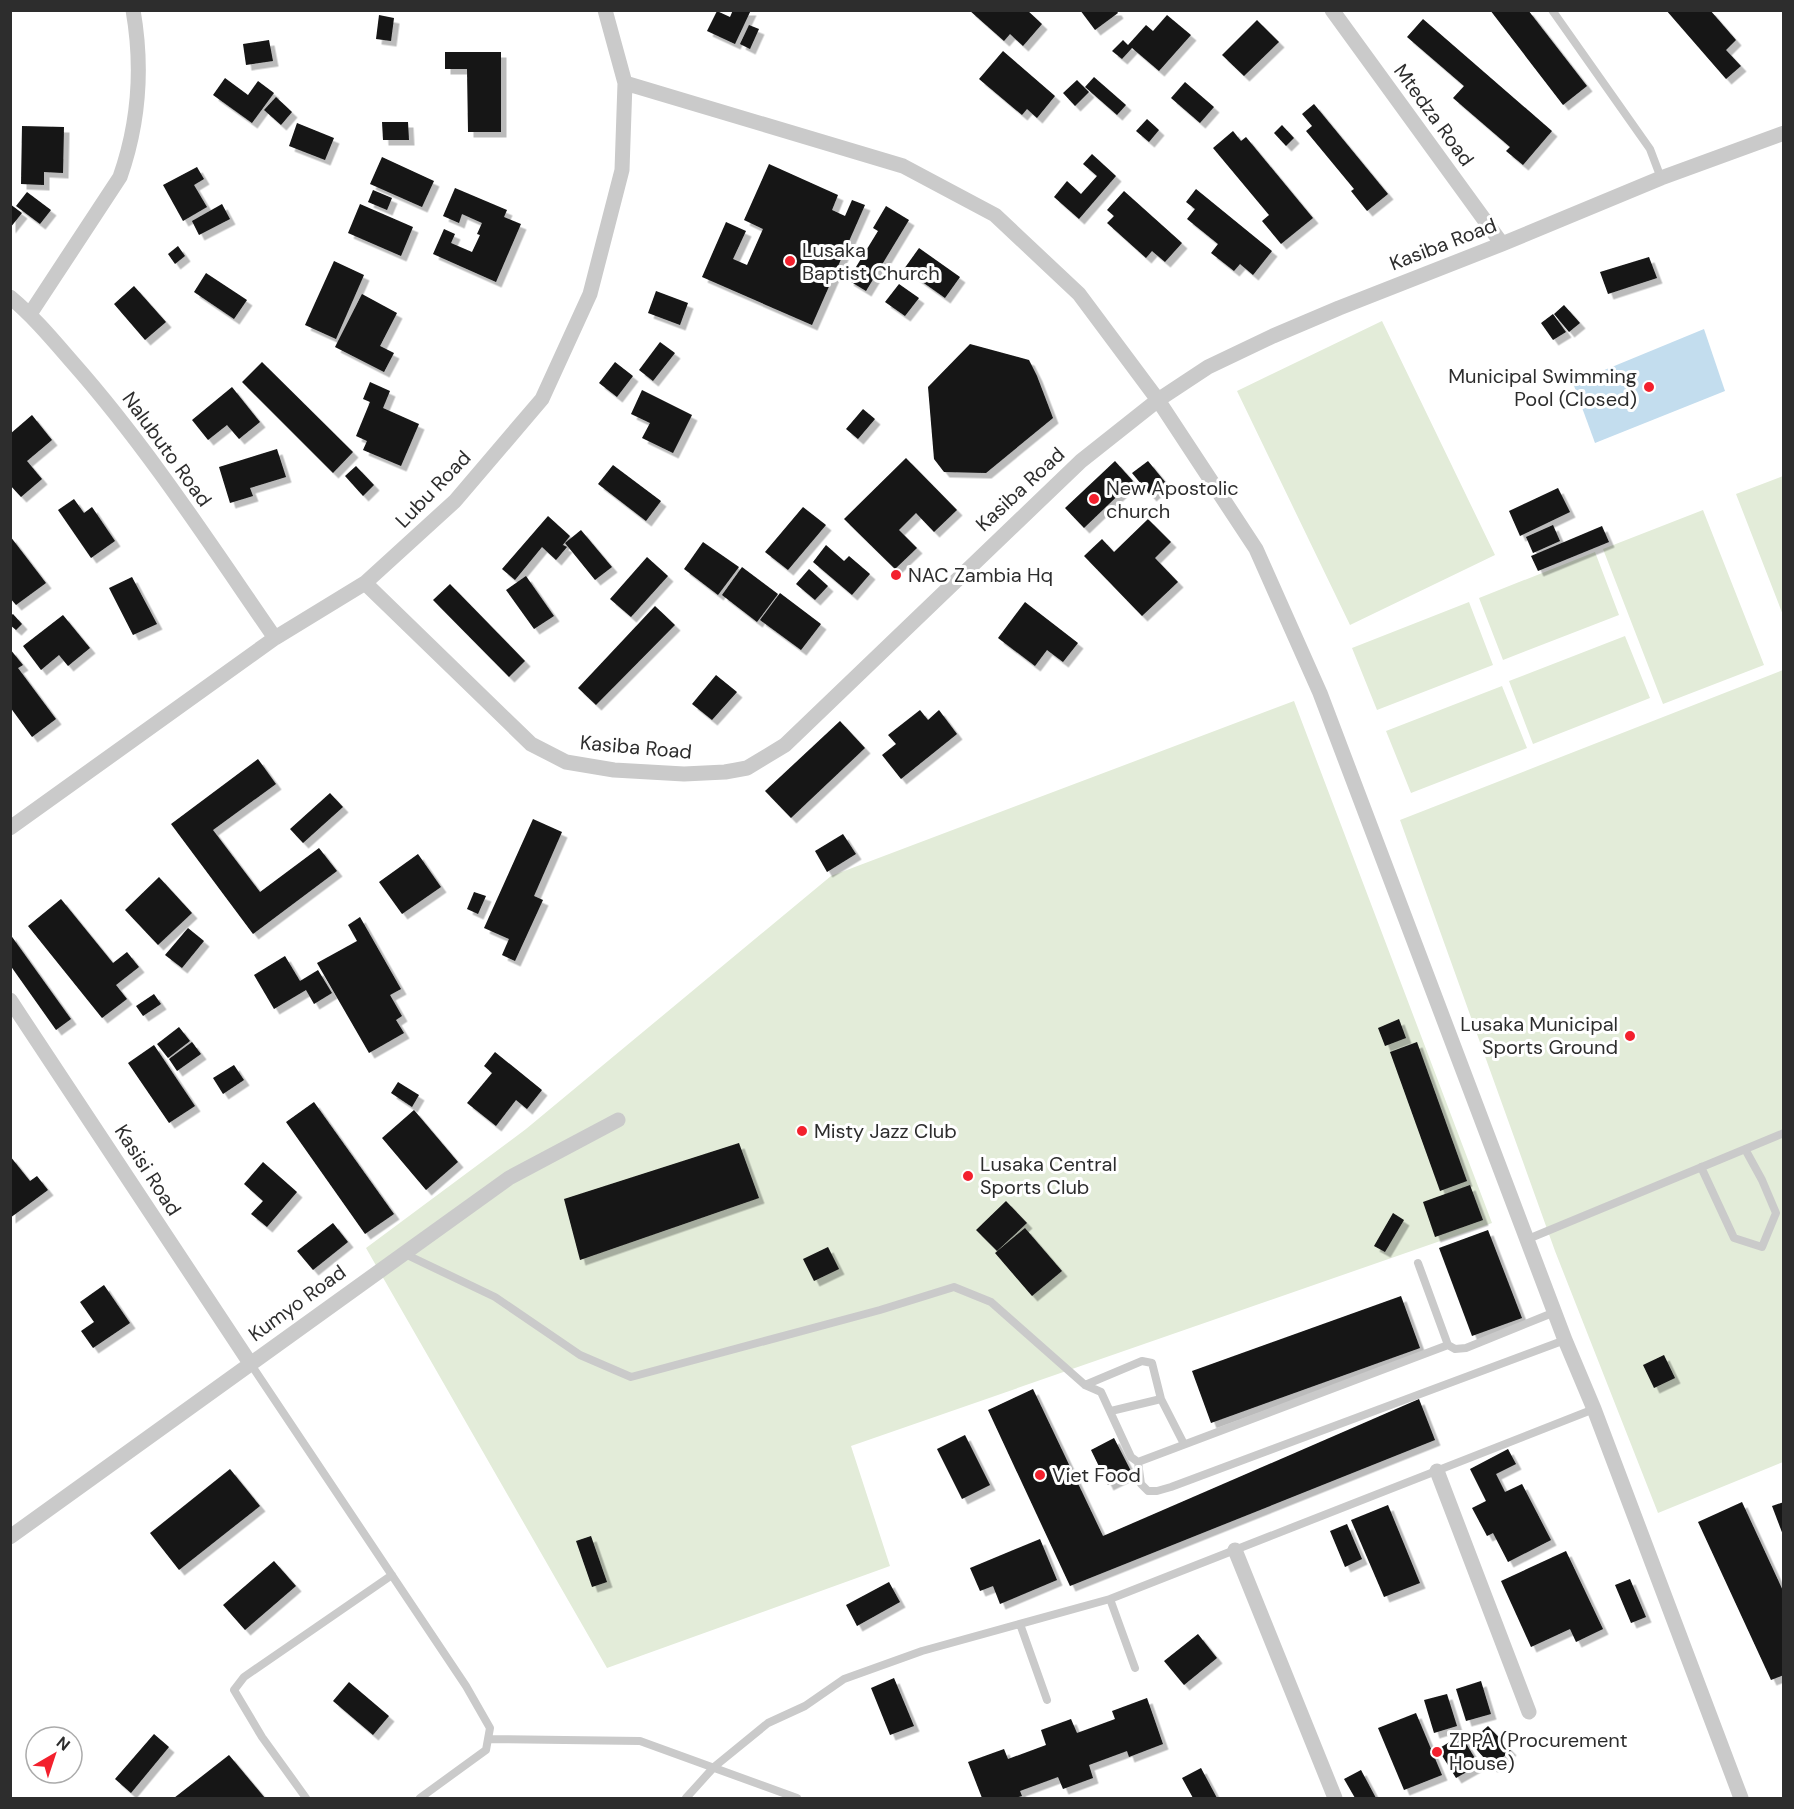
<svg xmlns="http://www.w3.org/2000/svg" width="1794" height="1809" font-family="'DM Sans',sans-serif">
<defs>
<filter id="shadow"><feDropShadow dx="5.5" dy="5.5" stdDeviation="0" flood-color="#0004"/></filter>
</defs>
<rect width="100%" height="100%" fill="#fff"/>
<path fill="#e3ecd9" d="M1382,321L1495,555L1350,625L1237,391Z
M1783,476V615L1736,494Z
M1703,510L1764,665L1663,704L1603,549Z
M1595,552L1619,615L1503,660L1479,598Z
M1469,602L1493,665L1377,710L1352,648Z
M1625,636L1650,698L1533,744L1509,681Z
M1783,670V1462L1658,1513L1555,1251L1400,820Z
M1502,686L1527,748L1411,793L1386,731Z
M1294,701L1492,1223L851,1446L890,1566L607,1668L366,1248L526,1129L831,876Z"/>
<path fill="#c3ddee" d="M1704,329L1725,391L1595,443L1573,383Z"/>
<path fill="#141414" filter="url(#shadow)" d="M733,10H751L735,44L707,31L717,11L730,17Z
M969,10H1027L1042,24L1023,46L1010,34L1004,41Z
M1080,10H1116L1118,13L1095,30Z
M1490,10H1528L1587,86L1563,105Z
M1666,10H1710L1736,40L1726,50L1741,66L1726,79Z
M379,15L394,18L391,41L376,39Z
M1167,15L1191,35L1159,71L1132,48L1122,59L1112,51L1123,40L1128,45L1146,25L1153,31Z
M1423,19L1552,131L1523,165L1506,151L1510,147L1453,98L1464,86L1407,37Z
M1257,20L1279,42L1244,76L1222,55Z
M749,25L759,29L750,49L740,44Z
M269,40L273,61L246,65L243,44Z
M1003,51L1055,96L1037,118L1027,109L1022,115L979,79Z
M445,52H501V132H468L467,69H445Z
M1094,77L1126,105L1117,115L1085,87Z
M225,78L248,95L258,81L274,93L252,123L213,95Z
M1077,80L1089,92L1075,106L1063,93Z
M1185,82L1214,107L1200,123L1171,98Z
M276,97L292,112L281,125L264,110Z
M1314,104L1388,194L1367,211L1351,191L1354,189L1306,131L1312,126L1302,114Z
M1147,119L1159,130L1149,142L1136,131Z
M382,122H408L409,140H383Z
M297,123L334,138L325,160L289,146Z
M1282,125L1294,138L1286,146L1274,133Z
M22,126L64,127L63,173L44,172V185L21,184Z
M1233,131L1241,141L1246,137L1313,218L1281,244L1262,221L1269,215L1213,148Z
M1092,154L1116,176L1079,219L1054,197L1067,181L1081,194L1097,176L1083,164Z
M382,157L434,181L422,207L370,184Z
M769,164L838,195L832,210L845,216L852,200L865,205L812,325L702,277L726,222L746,231L733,259L747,265L763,229L744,220Z
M197,167L204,179L194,185L207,207L183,221L163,185Z
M455,188L507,210L504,217L521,224L496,282L433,254L444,229L455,234L451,243L472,252L480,235L477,234L482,223L462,214L459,223L443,216Z
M1196,189L1272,251L1253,275L1240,264L1234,271L1211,253L1218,244L1187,219L1195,209L1186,202Z
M373,190L392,198L387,210L368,202Z
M1124,191L1182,243L1165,262L1152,251L1146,258L1107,223L1114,216L1107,210Z
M27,192L51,210L40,224L16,206Z
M10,204L22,213L10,228Z
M222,204L230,219L199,235L192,221Z
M360,204L413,227L401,256L348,233Z
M886,206L909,220L866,291L848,280L878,231L873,228Z
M178,246L185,256L175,264L168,254Z
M919,248L960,277L945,298L904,269Z
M1649,257L1657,278L1608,294L1600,272Z
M334,261L364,275L336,339L305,325Z
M206,273L247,300L234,319L194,292Z
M899,284L919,298L905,316L885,302Z
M134,286L166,322L145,340L114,304Z
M656,291L688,303L680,325L648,313Z
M362,294L397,313L380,346L394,353L384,372L335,347Z
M1564,305L1580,323L1569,332L1554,314Z
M1553,314L1566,332L1553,340L1541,323Z
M660,342L675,353L653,381L639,370Z
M970,344L1029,360L1037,376L1053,418L986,473L944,472L934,459L928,387Z
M262,362L353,452L333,473L242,382Z
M615,362L633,376L617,397L599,383Z
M370,382L390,391L383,408L419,424L401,466L363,450L367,441L356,436L370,402L363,399Z
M232,387L260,422L239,439L227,425L208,440L192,420Z
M642,390L692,415L673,453L642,438L650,423L631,414Z
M863,409L875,419L858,439L846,429Z
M32,415L52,440L27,461L42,479L21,497L10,485V434Z
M277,449L286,477L250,488L253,496L230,503L219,467Z
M906,458L957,510L934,532L916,513L899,530L917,548L895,569L844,519Z
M1115,461L1133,481L1084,528L1065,508Z
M1148,461L1166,483L1151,496L1132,473Z
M613,465L661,501L646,521L598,484Z
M356,466L374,485L363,496L345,476Z
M1558,488L1570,512L1520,536L1509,511Z
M74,499L84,513L92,507L115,541L91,558L58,510Z
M803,507L826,525L788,570L765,552Z
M548,516L570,536L562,546L563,545L567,547L556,560L542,547L515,580L502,569Z
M1148,519L1171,542L1155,558L1178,582L1142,616L1084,556L1102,539L1114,552Z
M1553,525L1560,541L1533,553L1526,537Z
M1602,526L1609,542L1538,571L1531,556Z
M581,530L612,567L595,580L565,543Z
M10,536L46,583L16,605L10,598Z
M703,542L739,567L718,595L684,569Z
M826,545L844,561L849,556L870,574L852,595L813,562Z
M647,557L668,576L631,617L610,599Z
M742,567L778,594L757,622L722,595Z
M809,569L828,586L815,600L796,584Z
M526,576L554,616L534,629L506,590Z
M132,577L157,624L133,635L109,588Z
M450,584L525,661L509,677L433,600Z
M780,593L821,624L801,650L760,620Z
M1025,602L1078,643L1063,662L1047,650L1035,666L998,638Z
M655,606L675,625L596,705L578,688Z
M13,614L22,624L16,630L10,625V616Z
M63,615L90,648L68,666L59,655L41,670L23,646Z
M10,649L23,665L18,668L56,719L32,737L10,707Z
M716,675L737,692L712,720L692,704Z
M920,710L928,720L939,710L957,734L901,779L882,755L896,744L888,735Z
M840,721L865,748L791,818L765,791Z
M258,759L276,784L213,830L260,892L319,848L337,871L253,934L171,824Z
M330,793L343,807L303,843L290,829Z
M533,819L562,832L534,896L543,900L515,961L502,955L509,939L484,928Z
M843,834L856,854L827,872L815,851Z
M418,854L441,887L402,914L379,882Z
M159,877L192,913L158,945L125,910Z
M474,892L486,896L478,914L467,909Z
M61,899L113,963L127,952L139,967L116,985L127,999L102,1018L28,926Z
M360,917L401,989L390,995L402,1016L396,1020L404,1033L369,1053L317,963L357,941L348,925Z
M188,928L204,941L182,968L165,955Z
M10,934L71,1019L56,1030L10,965Z
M285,956L300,981L318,970L332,993L314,1004L306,990L274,1009L254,975Z
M154,994L161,1004L143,1016L136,1006Z
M1399,1019L1406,1038L1385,1046L1378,1028Z
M179,1027L190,1041L168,1058L157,1044Z
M192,1042L201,1054L177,1071L169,1059Z
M1417,1042L1467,1181L1440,1191L1390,1052Z
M154,1045L195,1106L169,1123L128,1063Z
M495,1052L542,1090L527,1109L516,1100L496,1126L467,1103L492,1073L484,1066Z
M234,1065L244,1080L223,1094L213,1078Z
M398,1082L419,1095L412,1107L391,1093Z
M314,1102L394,1214L365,1234L286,1122Z
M414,1110L458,1162L426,1190L382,1138Z
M739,1143L759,1198L580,1260L564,1199Z
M10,1156L30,1181L37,1176L48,1190L10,1218Z
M263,1162L297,1192L267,1227L251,1214L263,1201L244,1184Z
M1470,1185L1483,1220L1435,1237L1423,1202Z
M1006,1201L1027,1223L997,1251L976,1230Z
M1393,1213L1404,1220L1385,1252L1374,1246Z
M333,1223L348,1242L313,1270L297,1251Z
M1025,1228L1062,1271L1032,1296L995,1253Z
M1488,1230L1522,1318L1472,1336L1439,1248Z
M828,1247L839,1269L814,1281L803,1259Z
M104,1285L130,1323L93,1348L81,1331L94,1322L80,1302Z
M1401,1296L1420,1348L1211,1423L1192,1371Z
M1664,1355L1675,1378L1654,1388L1643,1365Z
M1033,1389L1103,1536L1419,1399L1435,1440L1070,1586L988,1410Z
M965,1435L990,1485L962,1499L937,1449Z
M1114,1438L1132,1473L1108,1485L1091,1450Z
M1508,1449L1516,1464L1496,1474L1505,1492L1522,1484L1551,1540L1508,1562L1493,1533L1487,1536L1472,1508L1486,1501L1470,1469Z
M230,1469L260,1506L179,1570L150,1533Z
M1742,1502L1784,1593V1675L1771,1680L1698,1522Z
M1784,1502V1535H1783L1772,1506Z
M1388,1505L1420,1583L1384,1597L1351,1520Z
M1347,1524L1362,1559L1345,1567L1330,1531Z
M591,1536L607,1582L592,1587L576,1541Z
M1040,1539L1057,1580L1000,1604L993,1586L980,1591L970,1568Z
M1566,1551L1603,1629L1576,1642L1570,1629L1531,1647L1501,1581Z
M274,1561L296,1586L245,1630L223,1605Z
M1630,1579L1646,1617L1631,1623L1615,1585Z
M889,1582L900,1602L857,1626L846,1605Z
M1198,1634L1217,1658L1184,1685L1164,1661Z
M894,1678L914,1726L890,1735L871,1688Z
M1481,1681L1491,1714L1466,1721L1456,1689Z
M349,1682L389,1716L373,1735L333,1701Z
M1447,1694L1457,1726L1434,1733L1424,1700Z
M1147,1698L1163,1744L1129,1757L1127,1751L1089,1765L1093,1778L1063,1789L1058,1777L1020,1791L1022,1796L1015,1798H982L968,1762L1004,1749L1008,1759L1046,1745L1041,1730L1071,1719L1077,1733L1115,1719L1112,1711Z
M1416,1713L1442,1775L1404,1790L1378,1728Z
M1488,1726L1511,1750L1492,1767L1470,1742Z
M154,1734L169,1747L131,1793L115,1779Z
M1461,1735L1479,1765L1456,1778L1438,1749Z
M229,1755L265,1798H174Z
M1201,1768L1217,1798H1193L1182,1778Z
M1361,1770L1376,1798H1355L1344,1779Z"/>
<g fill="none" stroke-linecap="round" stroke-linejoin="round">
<path stroke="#cacaca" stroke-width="8" d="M1552,10L1650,149L1661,178
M1701,1167L1734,1238L1762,1247L1776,1213L1762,1180L1745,1149
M1528,1239L1784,1133
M405,1254L495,1297L580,1355L631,1377L880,1310L954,1287L991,1302L1085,1385L1101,1392L1131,1457L1138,1462
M1418,1263L1448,1345
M1555,1312L1466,1348L1455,1349L1448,1345L1138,1462L1141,1484L1148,1491H1157L1171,1487L1565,1340
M250,1363L466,1686L490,1728L486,1750L420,1798
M1085,1385L1142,1361L1152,1363L1161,1399
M1111,1411L1161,1399L1184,1444
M1020,1624L1047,1700
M1135,1668L1110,1599L1594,1409
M488,1739L640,1741L797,1798
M306,1798L262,1737L234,1690L244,1677L392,1575
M686,1798L714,1767L768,1723L805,1706L844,1679L922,1651L1110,1599"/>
<path stroke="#cacaca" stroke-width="15" d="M1332,10L1502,244
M625,83L903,166L995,215L1079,294L1158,400L1256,549L1320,693L1565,1340L1594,1409L1741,1798
M10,297C34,317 53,340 73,363C148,448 210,544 275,638
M30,314L120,177C139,123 143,67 133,10
M365,583L531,744L566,762L614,770L684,774L725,772L747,768L785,745L1081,461L1158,400L1208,367L1273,336L1339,308L1502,244L1661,178L1784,133
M10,828L275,638L365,583L455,501L542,399L590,294L622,170L625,83L605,10
M10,1000L250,1363
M1437,1471L1529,1712
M10,1537L509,1178L618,1120
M1235,1550L1335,1798"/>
</g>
<g fill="#f3202d" stroke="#fff" stroke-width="2">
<circle cx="790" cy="261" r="6"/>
<circle cx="1649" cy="387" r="6"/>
<circle cx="1094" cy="499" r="6"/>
<circle cx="896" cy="575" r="6"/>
<circle cx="1630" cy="1036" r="6"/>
<circle cx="802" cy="1131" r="6"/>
<circle cx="968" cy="1176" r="6"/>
<circle cx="1040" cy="1475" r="6"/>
<circle cx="1437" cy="1752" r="6"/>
</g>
<g text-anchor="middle" stroke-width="6" stroke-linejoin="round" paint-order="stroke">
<g font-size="20" fill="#2d2d2d" stroke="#fff">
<text transform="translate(1434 115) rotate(54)" y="7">Mtedza Road</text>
<text transform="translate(1443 244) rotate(-21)" y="7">Kasiba Road</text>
<text transform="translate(167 449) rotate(54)" y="7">Nalubuto Road</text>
<text transform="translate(433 489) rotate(-46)" y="7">Lubu Road</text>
<text transform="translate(1020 489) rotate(-43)" y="7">Kasiba Road</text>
<text transform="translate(636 747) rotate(5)" y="7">Kasiba Road</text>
<text transform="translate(148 1170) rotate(57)" y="7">Kasisi Road</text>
<text transform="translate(297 1303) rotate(-36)" y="7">Kumyo Road</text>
</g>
<g font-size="20" fill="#2d2d2d" stroke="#fff" text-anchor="start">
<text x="802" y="257">Lusaka<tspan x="802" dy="23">Baptist Church</tspan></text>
<text x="1637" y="383" text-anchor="end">Municipal Swimming<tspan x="1637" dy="23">Pool (Closed)</tspan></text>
<text x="1106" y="495">New Apostolic<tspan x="1106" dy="23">church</tspan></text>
<text x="908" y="582">NAC Zambia Hq</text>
<text x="1618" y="1031" text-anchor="end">Lusaka Municipal<tspan x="1618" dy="23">Sports Ground</tspan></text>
<text x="814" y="1138">Misty Jazz Club</text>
<text x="980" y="1171">Lusaka Central<tspan x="980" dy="23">Sports Club</tspan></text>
<text x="1052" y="1482">Viet Food</text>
<text x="1449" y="1747">ZPPA (Procurement<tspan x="1449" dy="23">House)</tspan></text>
</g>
</g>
<rect width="1794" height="1809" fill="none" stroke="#2d2d2d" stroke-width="24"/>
<g transform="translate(54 1755) rotate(39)"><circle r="28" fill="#ffffff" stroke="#ababab" stroke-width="1.5"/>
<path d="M0-4.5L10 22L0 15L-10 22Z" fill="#f3202d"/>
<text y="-9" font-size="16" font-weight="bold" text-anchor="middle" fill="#2d2d2d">N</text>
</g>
</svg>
